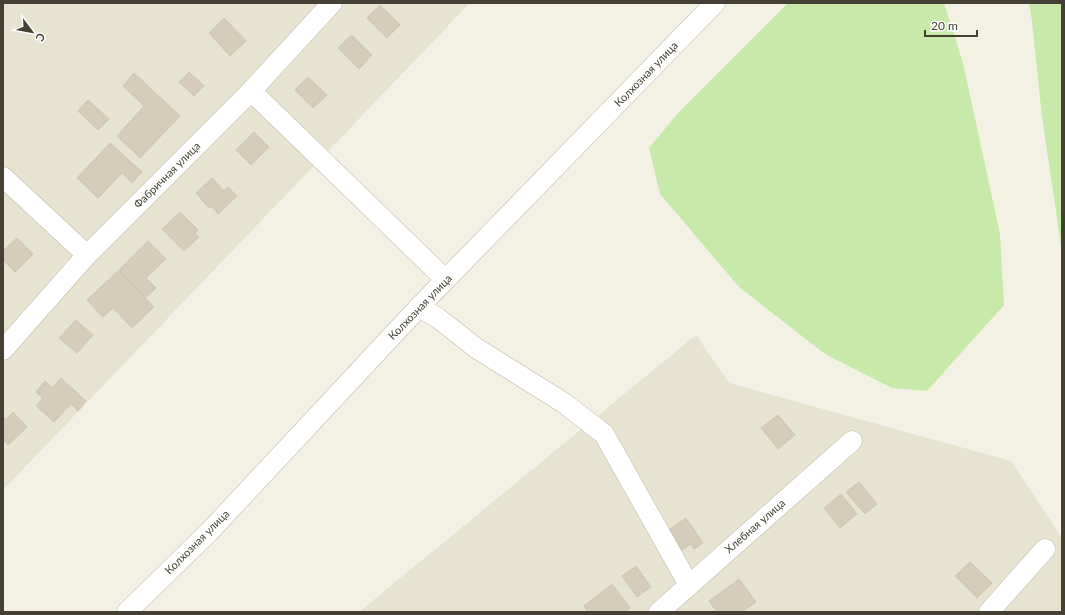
<svg xmlns="http://www.w3.org/2000/svg" width="1065" height="615" font-family="Lato,sans-serif">
<rect width="100%" height="100%" fill="#f3f0e4"/>
<path fill="#e7e3d1" d="M3,3H470L3,490Z
M696,335L729,383L1011,461L1062,538V612H359Z"/>
<path fill="#c7eaaa" d="M788,3H944L963,63L1000,234L1004,305L927,391L892,388L825,354L739,287L660,194L649,148L678,113Z
M1029,3H1062V252L1042,117L1032,21Z"/>
<path fill="#d5cdb9" stroke="#d0c6ab" d="M380,5L400,25L387,38L367,18Z
M224,18L246,41L230,56L209,33Z
M352,35L372,55L359,69L338,48Z
M189,72L204,86L194,96L179,82Z
M134,73L180,116L140,158L117,136L144,106L123,86Z
M308,77L327,95L313,108L295,90Z
M88,100L109,119L98,130L78,111Z
M254,132L269,147L251,165L236,150Z
M110,143L142,172L132,183L122,173L98,198L77,178Z
M212,178L224,191L228,187L237,196L218,214L211,206L209,208L196,193Z
M180,212L198,230L195,233L199,237L184,251L162,229Z
M17,238L33,254L15,272L3,260V251Z
M148,241L166,259L146,278L156,288L145,298L119,270Z
M119,270L154,307L132,328L113,308L103,317L87,300Z
M76,320L93,335L77,353L59,338Z
M61,378L86,401L78,411L71,404L54,422L36,406L43,398L36,392L45,381L52,388Z
M13,412L27,427L8,445L3,439V417L6,420Z
M778,415L795,435L778,449L761,428Z
M859,482L877,504L865,514L846,492Z
M841,494L857,514L840,528L824,508Z
M686,518L703,543L694,549L691,544L680,551L667,531Z
M970,562L992,583L977,598L955,576Z
M636,566L651,587L637,597L622,576Z
M739,579L756,602L742,612H717L709,601Z
M612,584L630,608L625,612H588L584,606Z"/>
<g fill="none" stroke-linecap="round" stroke-linejoin="round">
<g stroke="#bfb9a6" stroke-width="21">
<path id="minor" d="M251,91L446,280
M3,177L87,255
M419,307L438,318L476,348L564,403L604,434L689,585
M3,350L87,255L251,91L332,3
M127,612L209,532L419,307L715,3
M659,612L852,441
M989,612L1045,549"/>
</g>
<use href="#minor" stroke="#fff" stroke-width="20"/>
</g>
<g text-anchor="middle" stroke-width="4" stroke-linejoin="round" paint-order="stroke">
<g font-size="11" fill="#454033" stroke="#fff">
<text transform="translate(646 74) rotate(-46)" y="4">Колхозная улица</text>
<text transform="translate(167 175) rotate(-45)" y="4">Фабричная улица</text>
<text transform="translate(420 307) rotate(-46)" y="4">Колхозная улица</text>
<text transform="translate(755 526) rotate(-41)" y="4">Хлебная улица</text>
<text transform="translate(197 542) rotate(-45)" y="4">Колхозная улица</text>
</g>
</g>
<rect width="1065" height="615" fill="none" stroke="#454033" stroke-width="8"/>
<g transform="translate(32 32) rotate(122)" stroke="#ffffff" stroke-width="3" paint-order="stroke">
<path d="M0-3L7 15L0 10L-7 15Z" fill="#454033"/>
<text y="-6" font-size="11" font-weight="bold" text-anchor="middle" fill="#454033">С</text>
</g>
<path d="M925 30v6h52v-6" fill="none" stroke="#454033" stroke-width="2"/>
<text x="931" y="30" font-size="12" fill="#454033" stroke="#ffffff" stroke-width="3" paint-order="stroke">20 m</text>
</svg>
